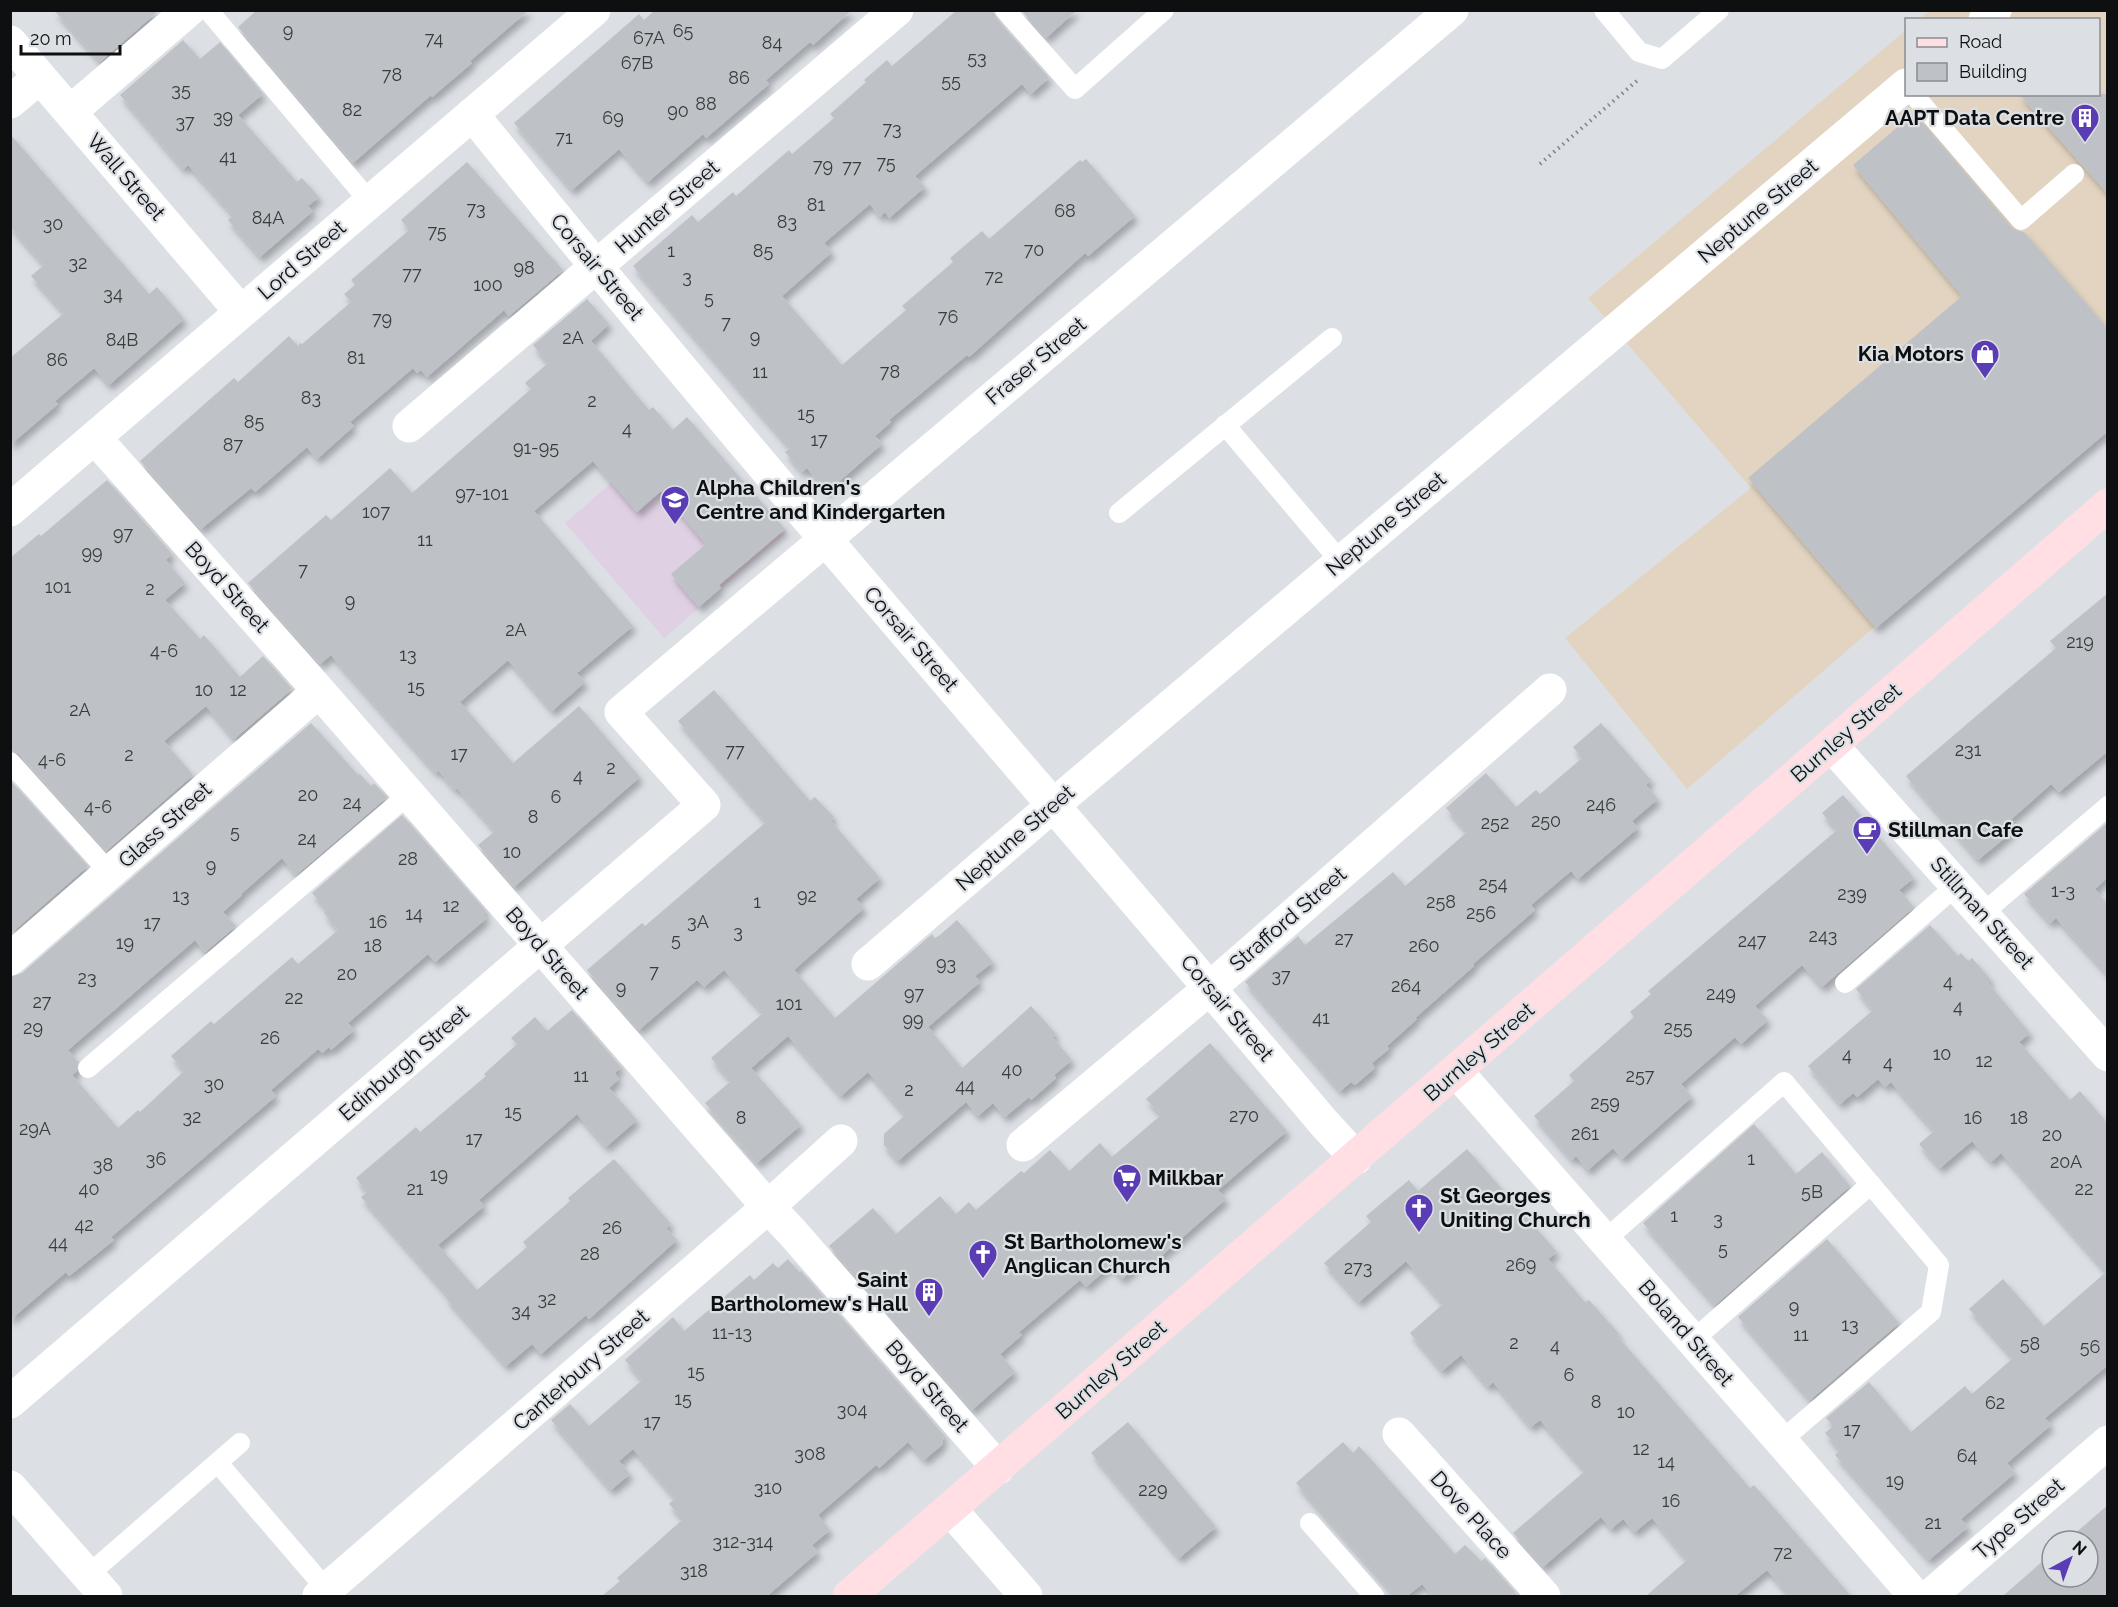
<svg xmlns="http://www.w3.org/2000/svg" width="2118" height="1607" font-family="Raleway,sans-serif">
<defs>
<filter id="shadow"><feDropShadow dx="3.5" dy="6" stdDeviation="3" flood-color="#0004"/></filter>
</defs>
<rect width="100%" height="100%" fill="#dce0e5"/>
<path fill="#e2d4c1" d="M1929,11H2107V426L1687,789L1565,638L1751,488L1588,298L1906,30V94H2098V20L1919,19Z"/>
<path fill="#dfd0e3" d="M687,417L787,532L664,638L565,523Z"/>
<path fill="#bec2c6" filter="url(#shadow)" d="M54,10H158V11L100,62Z
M257,10H529L470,61L472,63L432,97L431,95L353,163L238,27Z
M655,10H852L813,45L810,42L766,80L769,84L706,138L703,134L648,182L619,149L572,190L514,123L639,14L644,20Z
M957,10H993L996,18L1049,78L1031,94L1022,84L915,176L925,187L889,218L885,212L880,217L870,204L824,243L832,252L782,296L842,365L906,310L902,306L953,262L950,258L982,231L989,239L1080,160L1082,162L1086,159L1135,216L1088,256L1085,253L969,357L967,355L889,420L891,422L875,436L882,444L827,492L807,468L802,472L785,452L790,448L633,266L692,215L698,222L733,192L736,196L789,150L792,154L834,118L830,114L866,82L864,80L887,60L892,66Z
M1021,10H1077L1046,38Z
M183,40L200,59L220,42L263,94L238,115L297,182L302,178L319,197L308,206L313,211L260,257L228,220L233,215L188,165L183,169L120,95Z
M2019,94H2108V194L2083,166Z
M1914,113L2012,228L2018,231L2024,232L2108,329V431L1876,628L1748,478L1962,296L1853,165Z
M10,134L149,294L157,287L184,319L109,385L94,368L55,401L58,404L10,445V358L64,313L31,276L44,265L10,226Z
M467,162L563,270L509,316L504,310L427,377L421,370L417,373L413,368L350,422L354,426L317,459L307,447L255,492L251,488L201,529L140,461L234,378L238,382L289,336L298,346L300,343L302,344L351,302L344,294L355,285L351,280L409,230L401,220Z
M587,299L609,324L591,341L649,410L653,407L673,430L687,417L785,529L719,585L721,588L699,607L671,574L706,544L661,491L637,512L593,461L534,511L633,626L577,673L585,682L552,711L508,660L460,702L513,763L579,706L640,777L514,887L478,845L495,831L457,788L455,790L438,770L436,773L331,655L320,664L248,583L326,515L331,520L390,468L412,493L531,389L525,383L548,363L533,345Z
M107,480L172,554L166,560L185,583L165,600L200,639L204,635L240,677L263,656L292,689L234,739L206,706L164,741L193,775L106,851L19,754L10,750V558L39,534L41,536Z
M2108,593V751L2059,792L2051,784L2006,824L2012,832L1978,860L1906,776L2056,648L2050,641Z
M714,690L810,801L815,797L834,817L830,820L880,878L856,899L864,908L794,970L835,1018L932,934L935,938L940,935L957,920L993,962L975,976L980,982L928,1027L962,1068L1031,1006L1056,1034L1052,1037L1072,1060L1054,1075L1056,1078L1031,1100L1029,1097L1005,1117L993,1103L978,1116L966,1102L898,1161L884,1145V1134L905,1115L868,1072L841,1096L788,1036L751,1068L801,1125L757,1163L705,1103L731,1081L711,1058L763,1013L724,970L704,987L697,980L639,1030L587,970L642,923L645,926L766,822L678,721Z
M311,723L358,775L360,774L371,786L374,783L387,797L296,875L282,858L241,894L242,895L223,912L236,926L205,952L195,940L68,1050L78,1062L77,1071L72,1075L118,1128L138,1110L140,1112L184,1071L171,1056L211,1021L214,1024L292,957L298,964L338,930L324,913L327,910L312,893L402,815L486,911L483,914L487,918L435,962L428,954L348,1023L354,1030L331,1050L329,1047L322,1053L318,1049L271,1090L276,1096L111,1237L114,1240L69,1276L66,1272L10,1320V977L22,973Z
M1601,723L1651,780L1646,785L1658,799L1632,821L1638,828L1578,879L1571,871L1531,905L1535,910L1473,964L1474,966L1415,1018L1417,1019L1387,1046L1389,1049L1372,1063L1375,1068L1355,1085L1351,1082L1340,1091L1245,982L1298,936L1305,945L1393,872L1405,886L1425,869L1467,832L1446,808L1486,773L1516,807L1536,790L1540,794L1582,758L1573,747Z
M10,780L88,866L10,934Z
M1843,795L1914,878L1899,890L1914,907L1822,987L1802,965L1755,1006L1768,1020L1741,1044L1735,1037L1681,1084L1692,1097L1622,1159L1613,1148L1588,1170L1576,1156L1572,1160L1534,1116L1574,1081L1569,1075L1634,1017L1630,1012L1651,994L1648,991L1837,830L1822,813Z
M2108,822V877L2095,889L2108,905V975L2056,918L2050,923L2024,894Z
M1930,925L1958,956L1961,953L1968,961L1972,958L1991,980L1988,983L2030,1033L2019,1042L2070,1100L2080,1091L2108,1124V1365L2045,1418L2051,1425L2007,1463L2015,1473L1961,1519L1968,1527L1929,1560L1835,1455L1840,1450L1825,1433L1833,1426L1826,1418L1869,1382L1911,1432L1965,1386L1972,1394L2013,1358L1969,1309L2003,1279L2044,1326L2106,1272L2001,1153L1991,1162L1972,1141L1940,1168L1919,1144L1934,1131L1891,1082L1885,1087L1878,1079L1857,1097L1853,1093L1840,1104L1808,1066L1873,1010L1856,989Z
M572,1010L621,1067L615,1073L619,1079L609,1088L637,1120L606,1147L577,1114L479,1200L484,1206L438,1245L477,1290L527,1247L523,1242L570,1201L568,1198L614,1159L671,1224L666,1228L677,1240L589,1319L586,1315L541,1354L532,1344L506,1366L446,1298L448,1296L361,1197L367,1192L356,1178L416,1127L420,1132L486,1076L484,1074L517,1044L511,1038L535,1017L547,1031Z
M1210,1043L1287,1131L1218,1190L1226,1199L1150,1266L1145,1259L1122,1279L1110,1266L1086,1287L1080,1280L1019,1332L1022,1335L1000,1354L1015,1372L972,1410L829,1246L873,1208L896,1234L940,1196L956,1214L969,1202L976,1210L1021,1171L1024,1173L1050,1150L1069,1171L1100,1143L1112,1157L1161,1115L1146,1099Z
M1754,1124L1796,1174L1822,1152L1850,1186L1715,1305L1643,1223Z
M1467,1149L1557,1252L1548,1259L1585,1302L1589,1300L1619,1334L1617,1336L1750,1488L1754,1485L1851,1596H1790L1767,1570L1735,1596H1646L1687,1560L1652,1518L1635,1532L1623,1519L1611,1529L1601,1517L1543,1567L1513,1533L1585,1471L1540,1420L1531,1427L1493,1382L1488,1387L1461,1355L1442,1371L1410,1333L1443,1304L1406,1261L1359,1302L1324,1263L1371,1222L1366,1216L1409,1180L1418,1191Z
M1827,1239L1899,1323L1810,1400L1738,1317Z
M788,1259L799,1272L801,1271L944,1435L942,1445L924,1460L908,1442L879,1468L876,1465L818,1515L830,1530L812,1545L818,1552L767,1596H602L620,1581L617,1578L683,1519L669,1504L675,1498L633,1449L619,1461L630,1474L611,1490L551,1420L570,1404L589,1426L642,1380L625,1360L673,1317L684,1331L750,1275L754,1280L773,1263L778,1268Z
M1128,1422L1216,1527L1179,1558L1091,1453Z
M1343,1442L1353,1453L1359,1446L1455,1554L1465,1545L1481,1561L1485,1558L1515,1592L1510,1596H1433L1422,1584L1407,1596H1395L1296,1483Z
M2108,1505V1596H2003L2052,1553V1577H2088V1541H2066Z"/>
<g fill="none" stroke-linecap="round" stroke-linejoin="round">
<path stroke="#818487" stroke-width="4" stroke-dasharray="1.5 4.5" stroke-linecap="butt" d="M1540,164L1639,79"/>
<path stroke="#fff" stroke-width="20" d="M208,10L370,202
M1005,10L1075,89L1164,10
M1604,10L1639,52L1662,59L1719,10
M1913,94L2021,220L2074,174
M1225,425L1341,562
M1119,513L1332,338
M10,762L111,874
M1982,914L2108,806
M1845,983L1957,885
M88,1068L409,794
M1605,1240L1784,1082L1939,1265L1931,1312L1781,1441
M1692,1341L1871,1184
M218,1463L327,1590
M1310,1523L1374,1596
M88,1575L240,1443"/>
<path stroke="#fff" stroke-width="33" d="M1985,20L1995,10
M10,42L241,312
M10,102L40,77
M70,112L189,10
M472,114C748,457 1040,786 1323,1122L1356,1158
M409,426L897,10
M95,438L319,691L768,1207L792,1232L998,1468
M10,510L594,10
M1832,746L2108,1055
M10,959L319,691
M868,964L1070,791L1906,85
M1456,1071L1781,1441L1915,1596
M1023,1145L1210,988L1550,690
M10,1402L704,805L621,712L1452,10
M1399,1434L1544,1596
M10,1487L106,1596
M950,1509L1026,1596
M319,1596L760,1214L841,1141
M1930,1596L2108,1442"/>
<path stroke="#ffdfe3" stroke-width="33" d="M849,1596L2108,505"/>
</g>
<defs>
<g id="building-pin" transform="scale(1.5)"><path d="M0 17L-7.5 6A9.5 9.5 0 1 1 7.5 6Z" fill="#5a3cb4" stroke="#dce0e5"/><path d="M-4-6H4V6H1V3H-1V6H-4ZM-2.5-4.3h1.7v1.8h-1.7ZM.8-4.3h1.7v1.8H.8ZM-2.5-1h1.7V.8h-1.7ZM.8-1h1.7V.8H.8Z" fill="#fff"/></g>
<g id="shop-pin" transform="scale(1.5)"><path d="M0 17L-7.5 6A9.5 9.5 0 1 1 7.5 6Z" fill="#5a3cb4" stroke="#dce0e5"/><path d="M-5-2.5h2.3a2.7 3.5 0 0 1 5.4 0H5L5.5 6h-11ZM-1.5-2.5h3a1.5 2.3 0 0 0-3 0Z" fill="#fff"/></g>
<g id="school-pin" transform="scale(1.5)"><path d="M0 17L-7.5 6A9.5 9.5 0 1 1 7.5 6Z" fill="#5a3cb4" stroke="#dce0e5"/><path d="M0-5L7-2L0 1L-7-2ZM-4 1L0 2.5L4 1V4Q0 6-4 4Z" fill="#fff"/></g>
<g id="cafe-pin" transform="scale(1.5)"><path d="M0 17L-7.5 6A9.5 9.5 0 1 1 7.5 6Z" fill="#5a3cb4" stroke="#dce0e5"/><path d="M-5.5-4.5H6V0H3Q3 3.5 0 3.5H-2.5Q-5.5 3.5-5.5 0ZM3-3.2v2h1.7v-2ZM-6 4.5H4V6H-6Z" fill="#fff"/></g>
<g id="supermarket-pin" transform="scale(1.5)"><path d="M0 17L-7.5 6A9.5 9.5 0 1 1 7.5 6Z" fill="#5a3cb4" stroke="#dce0e5"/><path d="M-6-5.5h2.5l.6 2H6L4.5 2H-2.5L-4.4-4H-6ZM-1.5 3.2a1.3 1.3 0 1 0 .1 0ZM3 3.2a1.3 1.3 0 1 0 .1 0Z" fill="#fff"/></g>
<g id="church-pin" transform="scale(1.5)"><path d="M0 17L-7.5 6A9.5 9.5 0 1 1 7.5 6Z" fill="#5a3cb4" stroke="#dce0e5"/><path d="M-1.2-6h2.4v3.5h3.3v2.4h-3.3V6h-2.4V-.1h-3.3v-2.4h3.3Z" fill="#fff"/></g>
</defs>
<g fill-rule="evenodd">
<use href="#building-pin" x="2085" y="118"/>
<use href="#shop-pin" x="1985" y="354"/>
<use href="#school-pin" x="675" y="500"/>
<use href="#cafe-pin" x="1867" y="830"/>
<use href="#supermarket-pin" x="1127" y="1178"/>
<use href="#church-pin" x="1419" y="1208"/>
<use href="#church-pin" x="983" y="1254"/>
<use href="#building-pin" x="929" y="1292"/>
</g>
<g text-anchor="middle" stroke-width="4.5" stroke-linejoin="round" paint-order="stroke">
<g font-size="18" fill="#393c3e">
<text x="288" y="37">9</text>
<text x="683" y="37">65</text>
<text x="649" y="44">67A</text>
<text x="434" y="45">74</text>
<text x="772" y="49">84</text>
<text x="977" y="64">53</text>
<text x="637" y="69">67B</text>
<text x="392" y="81">78</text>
<text x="739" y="84">86</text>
<text x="951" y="87">55</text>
<text x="181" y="96">35</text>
<text x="706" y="110">88</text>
<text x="352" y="116">82</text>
<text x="678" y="117">90</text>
<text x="223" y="123">39</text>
<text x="613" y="124">69</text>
<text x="185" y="128">37</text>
<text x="892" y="135">73</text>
<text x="564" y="144">71</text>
<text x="228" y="163">41</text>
<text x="886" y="169">75</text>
<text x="823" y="172">79</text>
<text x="852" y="173">77</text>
<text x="816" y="211">81</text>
<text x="476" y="215">73</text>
<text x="1065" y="217">68</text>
<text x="268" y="224">84A</text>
<text x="787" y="228">83</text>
<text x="53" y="230">30</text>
<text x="437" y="238">75</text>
<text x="1034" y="256">70</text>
<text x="671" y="257">1</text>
<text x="763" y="257">85</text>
<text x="78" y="269">32</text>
<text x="524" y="274">98</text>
<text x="412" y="280">77</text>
<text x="687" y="283">3</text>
<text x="994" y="283">72</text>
<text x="488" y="291">100</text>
<text x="113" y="300">34</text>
<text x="709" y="304">5</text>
<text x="948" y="323">76</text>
<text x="382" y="325">79</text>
<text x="726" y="329">7</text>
<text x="755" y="343">9</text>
<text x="573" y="344">2A</text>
<text x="122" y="346">84B</text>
<text x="356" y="364">81</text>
<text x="57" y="366">86</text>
<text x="760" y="378">11</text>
<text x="890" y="378">78</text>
<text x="311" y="404">83</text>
<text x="592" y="407">2</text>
<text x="806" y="420">15</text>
<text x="254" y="428">85</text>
<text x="627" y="435">4</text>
<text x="819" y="446">17</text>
<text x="233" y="451">87</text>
<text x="536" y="454">91-95</text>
<text x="482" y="500">97-101</text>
<text x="376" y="518">107</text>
<text x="123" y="540">97</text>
<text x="425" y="546">11</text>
<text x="92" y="559">99</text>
<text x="303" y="576">7</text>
<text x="58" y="593">101</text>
<text x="150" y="595">2</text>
<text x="350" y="607">9</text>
<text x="516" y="636">2A</text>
<text x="2080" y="648">219</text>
<text x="164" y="657">4-6</text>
<text x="408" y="661">13</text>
<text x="416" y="693">15</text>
<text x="204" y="696">10</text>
<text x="238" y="696">12</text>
<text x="80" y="716">2A</text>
<text x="1968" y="756">231</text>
<text x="735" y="757">77</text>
<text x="459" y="760">17</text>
<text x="129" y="761">2</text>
<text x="52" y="766">4-6</text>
<text x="611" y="774">2</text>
<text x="578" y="782">4</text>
<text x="308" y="801">20</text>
<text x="556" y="803">6</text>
<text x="352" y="809">24</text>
<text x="1601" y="811">246</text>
<text x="98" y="813">4-6</text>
<text x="533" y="823">8</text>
<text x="1546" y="827">250</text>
<text x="1495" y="829">252</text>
<text x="235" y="838">5</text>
<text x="307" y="845">24</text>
<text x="512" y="858">10</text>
<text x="408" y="865">28</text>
<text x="211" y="872">9</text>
<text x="1493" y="890">254</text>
<text x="2063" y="897">1-3</text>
<text x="1852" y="900">239</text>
<text x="181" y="902">13</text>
<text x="807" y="902">92</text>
<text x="757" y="908">1</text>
<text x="1441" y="908">258</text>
<text x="451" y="912">12</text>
<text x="1481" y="919">256</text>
<text x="414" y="920">14</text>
<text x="378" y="928">16</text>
<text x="698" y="928">3A</text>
<text x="152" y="929">17</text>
<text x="738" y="938">3</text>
<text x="1823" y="942">243</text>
<text x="1344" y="945">27</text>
<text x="676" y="946">5</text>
<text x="1752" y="947">247</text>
<text x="125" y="949">19</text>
<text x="373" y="952">18</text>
<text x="1424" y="952">260</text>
<text x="946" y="970">93</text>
<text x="654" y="978">7</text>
<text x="347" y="980">20</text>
<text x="1281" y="982">37</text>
<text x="87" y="984">23</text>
<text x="1948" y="988">4</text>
<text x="1406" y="992">264</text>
<text x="621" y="994">9</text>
<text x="914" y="1000">97</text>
<text x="1721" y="1000">249</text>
<text x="294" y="1004">22</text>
<text x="42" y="1008">27</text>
<text x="789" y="1010">101</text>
<text x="1958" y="1013">4</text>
<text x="1321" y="1024">41</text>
<text x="913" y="1026">99</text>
<text x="33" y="1034">29</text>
<text x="1678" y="1034">255</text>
<text x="270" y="1044">26</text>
<text x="1942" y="1060">10</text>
<text x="1847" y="1061">4</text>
<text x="1984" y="1067">12</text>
<text x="1888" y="1069">4</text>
<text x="1012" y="1076">40</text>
<text x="581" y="1082">11</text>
<text x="1640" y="1082">257</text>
<text x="214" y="1090">30</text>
<text x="965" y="1092">44</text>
<text x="909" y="1096">2</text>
<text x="1605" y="1109">259</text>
<text x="513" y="1118">15</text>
<text x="1244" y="1122">270</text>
<text x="192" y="1123">32</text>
<text x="741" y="1124">8</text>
<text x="1973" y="1124">16</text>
<text x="2019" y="1124">18</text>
<text x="35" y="1135">29A</text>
<text x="1585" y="1140">261</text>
<text x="2052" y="1141">20</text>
<text x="474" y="1145">17</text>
<text x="156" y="1165">36</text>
<text x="1751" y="1165">1</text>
<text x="2066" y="1168">20A</text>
<text x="103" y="1171">38</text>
<text x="439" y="1181">19</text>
<text x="89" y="1195">40</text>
<text x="415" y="1195">21</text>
<text x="2084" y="1195">22</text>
<text x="1812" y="1198">5B</text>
<text x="1674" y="1222">1</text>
<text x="1718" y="1225">3</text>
<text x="84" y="1231">42</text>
<text x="612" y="1234">26</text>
<text x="58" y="1249">44</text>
<text x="1723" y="1255">5</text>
<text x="590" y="1260">28</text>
<text x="1521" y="1271">269</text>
<text x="1358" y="1274">273</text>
<text x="547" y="1305">32</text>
<text x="1794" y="1313">9</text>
<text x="521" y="1317">34</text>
<text x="1850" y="1331">13</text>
<text x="732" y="1339">11-13</text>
<text x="1801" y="1341">11</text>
<text x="1514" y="1349">2</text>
<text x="2030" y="1350">58</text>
<text x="1555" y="1352">4</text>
<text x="2090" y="1353">56</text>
<text x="696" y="1378">15</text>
<text x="1569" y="1381">6</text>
<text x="683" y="1405">15</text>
<text x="1596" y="1408">8</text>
<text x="1995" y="1409">62</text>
<text x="852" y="1416">304</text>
<text x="1626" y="1418">10</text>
<text x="652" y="1428">17</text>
<text x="1852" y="1436">17</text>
<text x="1641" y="1455">12</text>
<text x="810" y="1460">308</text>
<text x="1967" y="1462">64</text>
<text x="1666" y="1468">14</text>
<text x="1895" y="1487">19</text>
<text x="768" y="1494">310</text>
<text x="1153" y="1496">229</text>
<text x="1671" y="1507">16</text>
<text x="1933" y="1529">21</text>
<text x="743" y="1548">312-314</text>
<text x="1783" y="1559">72</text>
<text x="694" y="1577">318</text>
</g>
<g font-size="21" font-weight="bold" fill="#0d0f10" stroke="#dce0e5" text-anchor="start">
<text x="2064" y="125" text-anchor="end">AAPT Data Centre</text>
<text x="1964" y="361" text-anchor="end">Kia Motors</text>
<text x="696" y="495">Alpha Children's<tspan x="696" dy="24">Centre and Kindergarten</tspan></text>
<text x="1888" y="837">Stillman Cafe</text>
<text x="1148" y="1185">Milkbar</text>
<text x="1440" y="1203">St Georges<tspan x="1440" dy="24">Uniting Church</tspan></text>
<text x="1004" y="1249">St Bartholomew's<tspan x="1004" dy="24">Anglican Church</tspan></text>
<text x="908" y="1287" text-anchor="end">Saint<tspan x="908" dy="24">Bartholomew's Hall</tspan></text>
</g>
<g font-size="21" fill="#0d0f10" stroke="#dce0e5">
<text transform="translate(126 177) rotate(49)" y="7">Wall Street</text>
<text transform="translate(667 207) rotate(-41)" y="7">Hunter Street</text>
<text transform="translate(1758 211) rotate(-40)" y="7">Neptune Street</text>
<text transform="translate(302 260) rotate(-41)" y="7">Lord Street</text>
<text transform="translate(597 267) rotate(50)" y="7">Corsair Street</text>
<text transform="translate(1036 361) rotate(-40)" y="7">Fraser Street</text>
<text transform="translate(1386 524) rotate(-40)" y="7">Neptune Street</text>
<text transform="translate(227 587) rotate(48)" y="7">Boyd Street</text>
<text transform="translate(911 639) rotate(49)" y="7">Corsair Street</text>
<text transform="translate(1846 733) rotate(-41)" y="7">Burnley Street</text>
<text transform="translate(165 825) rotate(-42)" y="7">Glass Street</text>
<text transform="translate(1015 838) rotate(-41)" y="7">Neptune Street</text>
<text transform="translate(1982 913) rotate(48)" y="7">Stillman Street</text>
<text transform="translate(1288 919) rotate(-41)" y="7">Strafford Street</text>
<text transform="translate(547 953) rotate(49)" y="7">Boyd Street</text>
<text transform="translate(1227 1008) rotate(50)" y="7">Corsair Street</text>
<text transform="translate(1479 1052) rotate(-41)" y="7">Burnley Street</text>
<text transform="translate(404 1063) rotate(-41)" y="7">Edinburgh Street</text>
<text transform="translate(1686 1333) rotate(49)" y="7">Boland Street</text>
<text transform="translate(581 1370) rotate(-41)" y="7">Canterbury Street</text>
<text transform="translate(1111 1370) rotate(-41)" y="7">Burnley Street</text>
<text transform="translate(927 1386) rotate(49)" y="7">Boyd Street</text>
<text transform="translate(1471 1515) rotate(48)" y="7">Dove Place</text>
<text transform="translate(2019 1519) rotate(-41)" y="7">Type Street</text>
</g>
</g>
<rect width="2118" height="1607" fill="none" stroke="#0d0f10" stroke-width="24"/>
<rect x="1905" y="18" width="195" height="78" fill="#dce0e5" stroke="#898c90" stroke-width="1.5"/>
<rect x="1917" y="38" width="30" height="9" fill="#ffdfe3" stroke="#898c90" stroke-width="1.5"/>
<text x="1959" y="48" font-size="18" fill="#0d0f10">Road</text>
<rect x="1917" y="63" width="30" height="18" fill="#bec2c6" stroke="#898c90" stroke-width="1.5"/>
<text x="1959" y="78" font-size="18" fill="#0d0f10">Building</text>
<g transform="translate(2070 1559) rotate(41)"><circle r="28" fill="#dce0e5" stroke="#898c90" stroke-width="1.5"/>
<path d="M0-4.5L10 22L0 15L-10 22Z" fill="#5a3cb4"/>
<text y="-9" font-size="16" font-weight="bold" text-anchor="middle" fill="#0d0f10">N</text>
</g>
<path d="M21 45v9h99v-9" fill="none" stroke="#0d0f10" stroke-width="3"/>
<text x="30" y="45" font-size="18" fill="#0d0f10" stroke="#dce0e5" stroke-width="4.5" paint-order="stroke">20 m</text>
</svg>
